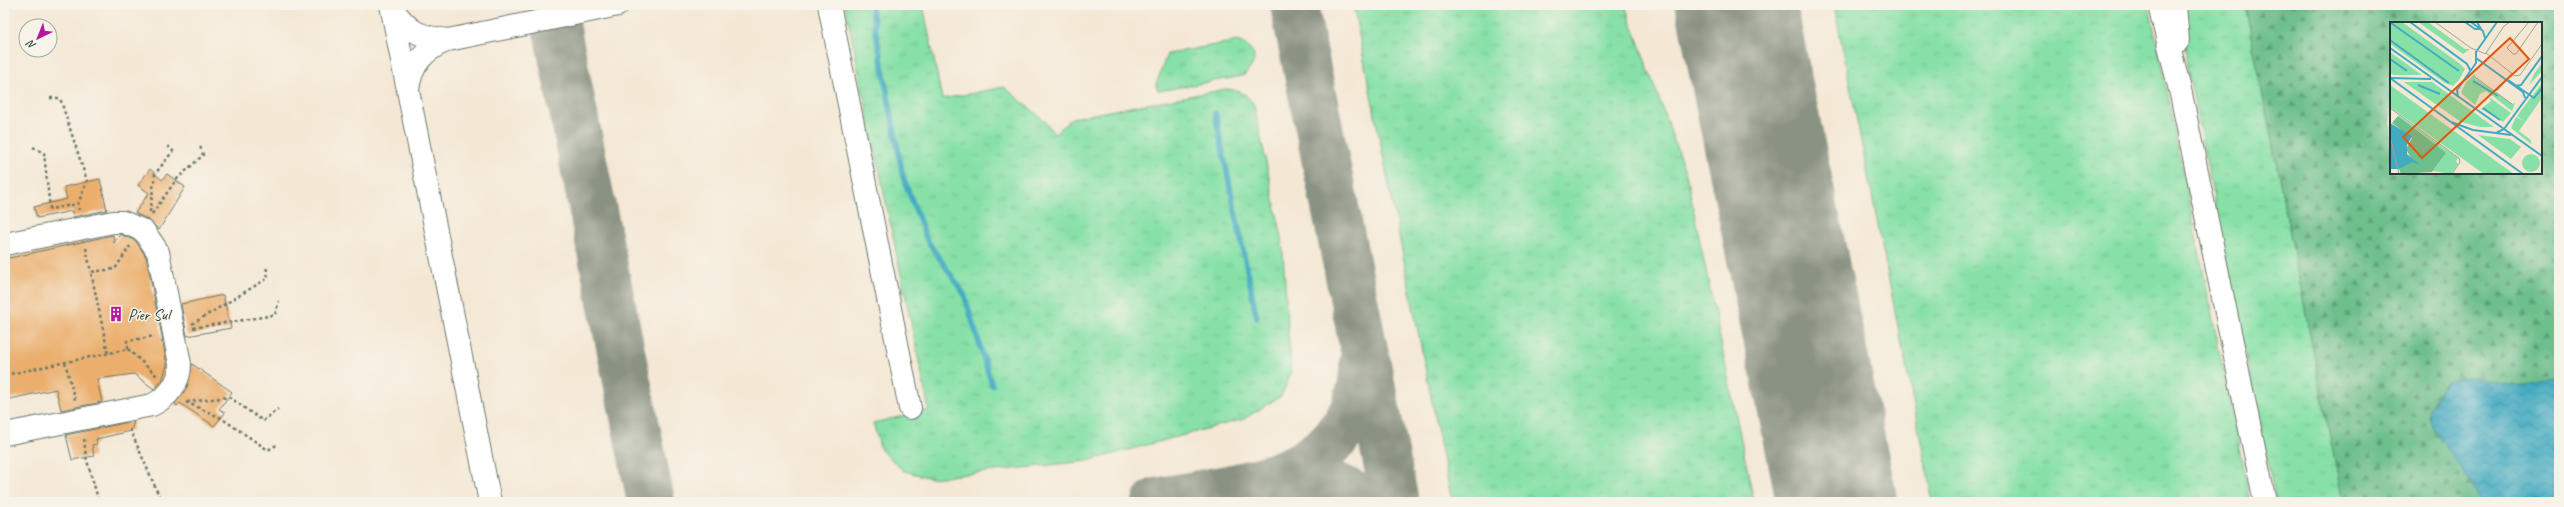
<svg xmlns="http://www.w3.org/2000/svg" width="2564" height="507" font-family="Caveat,sans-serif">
<defs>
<pattern id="grass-tufts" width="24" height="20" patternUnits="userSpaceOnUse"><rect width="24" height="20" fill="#87e1a7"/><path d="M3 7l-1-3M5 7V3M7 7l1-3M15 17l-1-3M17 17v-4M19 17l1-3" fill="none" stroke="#74c290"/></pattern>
<pattern id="forest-firs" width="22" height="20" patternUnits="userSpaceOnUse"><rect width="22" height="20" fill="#6dbf8c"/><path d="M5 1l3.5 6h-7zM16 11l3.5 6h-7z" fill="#599c73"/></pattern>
<pattern id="water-waves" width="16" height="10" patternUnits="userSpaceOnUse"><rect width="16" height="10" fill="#42abc2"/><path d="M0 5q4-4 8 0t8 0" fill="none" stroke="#378c9e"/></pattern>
</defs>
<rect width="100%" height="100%" fill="#f7f3e8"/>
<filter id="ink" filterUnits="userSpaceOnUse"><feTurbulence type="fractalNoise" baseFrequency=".025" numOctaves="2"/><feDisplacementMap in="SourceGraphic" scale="8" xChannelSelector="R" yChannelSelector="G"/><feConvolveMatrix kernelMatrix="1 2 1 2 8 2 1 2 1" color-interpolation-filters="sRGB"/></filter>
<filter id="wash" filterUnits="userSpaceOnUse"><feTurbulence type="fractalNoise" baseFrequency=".012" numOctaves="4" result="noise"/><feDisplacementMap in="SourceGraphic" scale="16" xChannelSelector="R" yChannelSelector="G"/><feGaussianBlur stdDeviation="0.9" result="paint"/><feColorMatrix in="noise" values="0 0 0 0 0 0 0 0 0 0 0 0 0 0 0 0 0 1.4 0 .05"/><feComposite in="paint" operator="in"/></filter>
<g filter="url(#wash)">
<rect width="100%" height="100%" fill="#f4e8d5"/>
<path fill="url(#grass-tufts)" stroke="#538f6e" d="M845,5H923L942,99L1004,87L1044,120L1054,134L1072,118L1226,89C1240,90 1247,94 1254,105L1282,238L1291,374L1281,396L1244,419L1087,461L931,478L904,471L881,450L873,423L929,410Z
M1353,5H1625L1686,174L1754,502H1452Z
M1834,5H2149L2250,502H1933Z
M2182,5H2245L2343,502H2276L2187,67Z
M1237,41C1258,49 1259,62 1243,76L1158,91L1156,85L1167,54Z"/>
<path fill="url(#forest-firs)" stroke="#467e60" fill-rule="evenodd" d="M2245,5H2559V377L2534,385L2509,387L2469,376L2443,387L2433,402L2430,416L2476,489L2480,502H2343ZM2391,23H2541V173H2391Z"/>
<path fill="url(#water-waves)" stroke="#30747b" d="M2469,376C2508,386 2520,390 2559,377V502H2480C2471,474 2434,440 2430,416C2429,409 2435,399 2439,393C2447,381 2455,378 2469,376Z"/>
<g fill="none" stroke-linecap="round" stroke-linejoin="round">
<path stroke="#42abc2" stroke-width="5.5" d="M533,5L534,7
M871,5L903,177L927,240L964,294L992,385
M1215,113L1257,318"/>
<path stroke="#8a9284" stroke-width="48" d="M552,5L651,502
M1294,5L1395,502
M1710,5L1759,116
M1269,479C1307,477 1332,479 1364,502
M1156,502C1223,488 1309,486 1348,421C1358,403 1364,383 1363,363"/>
<path stroke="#8a9284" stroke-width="120" d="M1736,5L1837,502"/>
</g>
<g id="blocks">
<path fill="#ebae6c" d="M150,169L162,180L167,174L185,187L159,230L149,220L135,213L149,193L138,185Z
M100,179L107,210L73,217L72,211L37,218L34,207L67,199L64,187Z
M120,234L136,241L146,257L163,341L161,342L163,343L167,365L162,381L154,389L134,374L97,379L102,402L61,410L56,389L5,400V259L113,235L114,243Z
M223,295L231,328L187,336L181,304Z
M192,364L232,392L219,409L225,413L214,426L180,403L177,406L175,404L187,387Z
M134,421L131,431L96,439L97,444L92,445L94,456L72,460L66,435Z"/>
</g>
</g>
<g filter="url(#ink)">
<use href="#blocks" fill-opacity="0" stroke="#6a796c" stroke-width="1"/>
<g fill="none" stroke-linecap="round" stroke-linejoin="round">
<g stroke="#6a796c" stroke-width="24">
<path id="minor" d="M391,5L490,502
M829,5L910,408
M2159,5L2181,94L2265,502
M2175,5L2178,41
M392,8C409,32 419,37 448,40
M408,90C411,64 424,50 448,40L618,5
M5,244L113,222H123L144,231L158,252L180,364C180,382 169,397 152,405L5,434"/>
</g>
<path stroke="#6a796c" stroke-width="2.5" stroke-dasharray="3 3" stroke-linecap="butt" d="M50,98H60L87,181L78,204L79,210
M33,147L44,153L50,209L78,204
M150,212L155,174L173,151L166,144
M152,214L176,180L203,155L200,146
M86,248L91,272
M192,324L268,278L266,265
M193,328L275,315L279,301
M128,349L157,376
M108,353L91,272L115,269L130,246
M65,362L75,400
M5,375L128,349L127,341L155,336
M186,402L221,418L268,450L278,444
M187,402L229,397L263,421L278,409
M130,429L160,498L165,502
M84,439L86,457L99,502"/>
<use href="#minor" stroke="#fff" stroke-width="22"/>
</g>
</g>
<defs>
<g id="building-bare" transform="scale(1.2)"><path d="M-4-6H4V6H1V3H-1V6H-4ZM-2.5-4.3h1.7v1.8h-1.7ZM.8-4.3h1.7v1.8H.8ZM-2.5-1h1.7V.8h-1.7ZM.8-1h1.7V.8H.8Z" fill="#b5179e" stroke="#f7f3e8" stroke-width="2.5" paint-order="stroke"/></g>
</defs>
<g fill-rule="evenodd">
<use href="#building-bare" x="116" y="314"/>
</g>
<g text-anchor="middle" stroke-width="3" stroke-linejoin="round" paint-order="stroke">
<g font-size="16" fill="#1f3d34" stroke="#f7f3e8" text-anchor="start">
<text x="128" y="320">Píer Sul</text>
</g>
</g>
<g transform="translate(2390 22)">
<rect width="152" height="152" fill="#f4e8d5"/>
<path d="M0,0H12L69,41L75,47L69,58L63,64L55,61L0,22ZM28,0H38L75,27H80L73,32ZM0,30L32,53H4L0,51ZM152,41V49L139,63L144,52ZM85,52V56L122,82L125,81L122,89L96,69L90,72L85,83L71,71L76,60ZM14,60H42L104,105H90L71,100ZM152,61V76L129,109L141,118V122L121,106L126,95L134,99L127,94ZM0,63L124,152H94L0,85ZM99,75L121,91L113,100L91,87L101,79ZM7,92L68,136L66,139L68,142L61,152L43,149L56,131L16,103ZM88,113L120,117L131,125L121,137ZM132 141a9 9 0 1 1 18 0a9 9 0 1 1-18 0Z" fill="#87e1a7"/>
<path d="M8,94L56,131L42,150L11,152L9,147L22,138L16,127L22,116L2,101Z" fill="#6dbf8c"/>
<path d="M0,101L22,114L17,123V132L30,143L22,140L9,147H0Z" fill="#42abc2"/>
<path fill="none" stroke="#42abc2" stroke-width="2" d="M20,0L77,42L80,48M75,0L85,7H91L87,0M81,0L93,9L95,16M1,1L69,49M0,18L59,61M0,26L152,134M86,36L133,70L135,76M0,37L17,49M0,56L41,57M0,56L133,152M118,58L144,76L152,66M83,59L108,74M28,63L50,72M125,64L131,63L152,34M68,75L67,68L86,41V30L107,0M93,86L110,98M61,100L83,108L121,113M106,111L114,107L152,55"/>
<path fill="none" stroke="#9fa495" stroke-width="1" d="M45,0L81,26L96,32M120,0L114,4L96,31L125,54L130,53L152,22M139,0L117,26L123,32H126L148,0M85,55L122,82M104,69L108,68L122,51M0,86L69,136L70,140L62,152M0,114L9,152"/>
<path fill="#de580e" fill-opacity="0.15" stroke="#de580e" stroke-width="2" d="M120,16L139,37L32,136L13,115Z"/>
<rect width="152" height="152" fill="none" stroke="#1f3d34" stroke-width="2"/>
</g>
<rect width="2564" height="507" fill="none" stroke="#f7f3e8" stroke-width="20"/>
<g transform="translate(38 38) rotate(223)"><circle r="19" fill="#f7f3e8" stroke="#a1aaa0"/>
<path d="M0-3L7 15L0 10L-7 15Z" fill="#b5179e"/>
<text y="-6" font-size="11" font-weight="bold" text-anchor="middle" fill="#1f3d34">N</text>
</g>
</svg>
